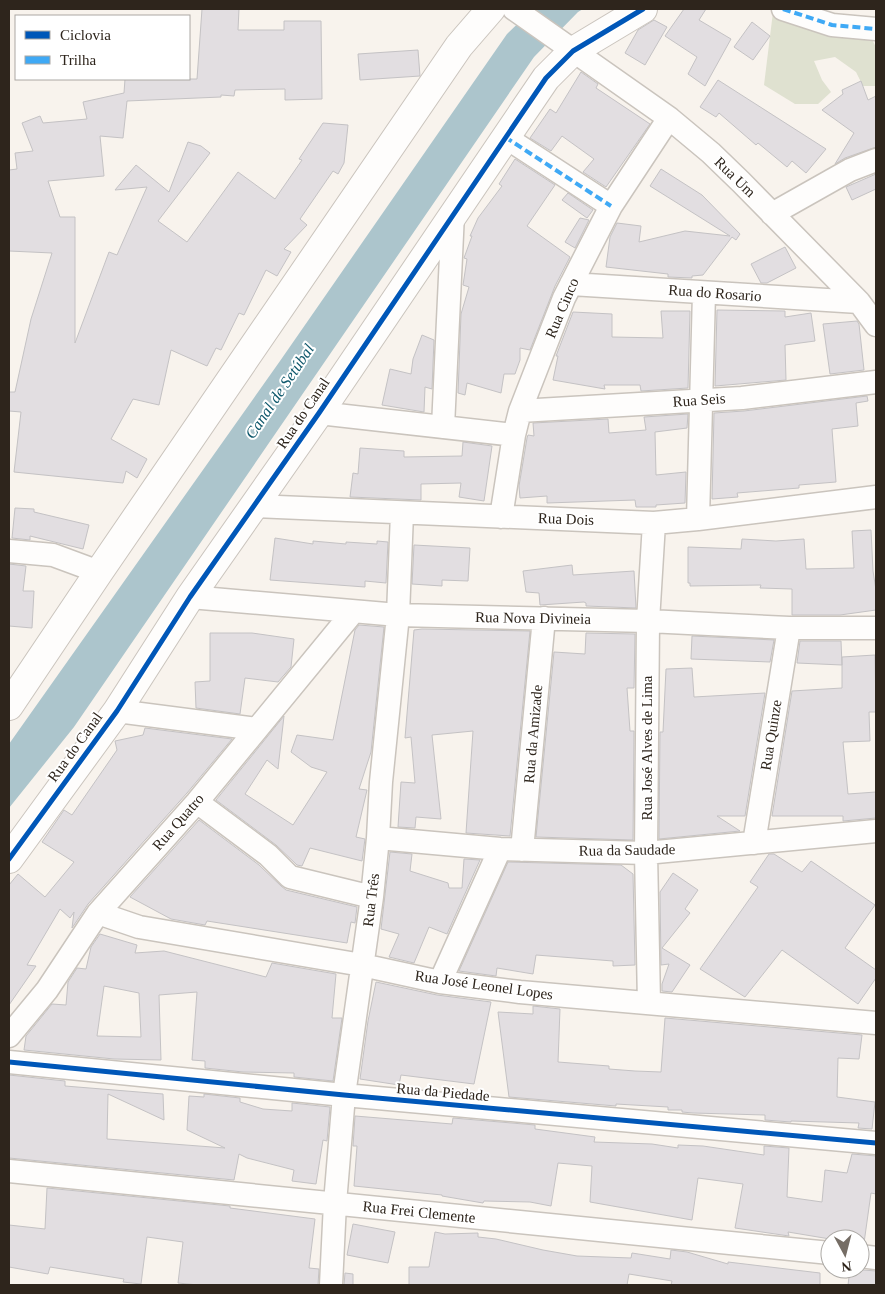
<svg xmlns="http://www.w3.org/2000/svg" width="885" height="1294" font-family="'Times New Roman',serif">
<rect width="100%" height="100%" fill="#f8f3ed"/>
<path fill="#dfe1d0" d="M773,12L870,36L876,47V86H863L856,72L835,57L814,61L822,80L831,92L818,104H795L764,85Z"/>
<path fill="#acc5cc" d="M533,9H583L578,12L534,57L74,727L9,808V744L280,361L507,34Z"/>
<path fill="#e2dee1" stroke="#c4c2c4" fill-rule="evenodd" d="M202,9H239L238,30H284V21H321L322,99L285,100V89L235,90L234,96L221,95V97L127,101L123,138L100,136L104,176L48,181L60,217H75V343L109,252L117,255L147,187L115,190L136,165L169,192L188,142L201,146L210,153L158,221L187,242L238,172L275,199L302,160L299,159L323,123L348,125L344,163L338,174L333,171L300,219L307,225L284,249L291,252L277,276L266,270L244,315L239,313L221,350L216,348L207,366L171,350L159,405L133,399L111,439L147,459L137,478L126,471L123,483L14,472L21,412L9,411V392H15L31,319L52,253L9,251V170L17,169L15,153L33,151L22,123L40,116L43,123L87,119L83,102L124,93L125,79H197Z
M684,9H706L699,20L731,39L705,86L688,74L697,57L665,36Z
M654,20L667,27L645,65L625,53L638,30Z
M752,22L770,36L753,60L734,47Z
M418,50L420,76L360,80L358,54Z
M581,72L598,84L596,88L650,124L606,187L583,172L594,159L562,136L551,151L530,138L550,109L556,113Z
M718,80L826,149L806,173L792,161L787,167L758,143L756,145L719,113L716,117L700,107Z
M861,81L868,100L876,96V147L845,158L835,164L854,133L822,110L843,94L842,90Z
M515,159L555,185L527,226L570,257L555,286L530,350L520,348V360L515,374H504L501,393L467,383L465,395L458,393L461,314L469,287L463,285L467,259L464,258L472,236H470L478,218L502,186L499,184Z
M661,169L702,195L740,234L736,240L732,237L703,275L692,276V278L668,277V274L606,267L610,237L617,223L641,226L639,242L685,231L730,236L650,186Z
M876,174V189L852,200L846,187Z
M568,193L593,210L587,218L562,200Z
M580,218L589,220L575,248L565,242Z
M785,247L796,268L767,283H761L751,264Z
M717,310L785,311V317L811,313L815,341L785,345L786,380L715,386Z
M661,311H690L688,388L641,391L640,385H604L605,389L553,380L558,356H556L573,312L612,314V337L663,338Z
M857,321L859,324L864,370L830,374L823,324Z
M422,335L434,340L432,389L425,387L424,412L382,405L390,369L411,374L413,359Z
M867,396L868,401L856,403L858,426L832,429L836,482L799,485V488L737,493L738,497L712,499L714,413L744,411Z
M688,414L687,428L655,432L656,475L686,472L685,503L656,505V507H636L635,500L547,503V496L520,498L519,486L527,438L528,435L534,436L533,423L608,419L609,433L646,430L644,417Z
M463,442L492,446L484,501L459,497L461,483L421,484V500L350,497L353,473L358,474L360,448L404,451V457L462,456Z
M15,508L34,509V512L89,525L83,549L30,536V540L12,538Z
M871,530L873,571L876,590V610L840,615H792V589L760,588L761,585L690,586V583H688V547L741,549L742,539L776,541L804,539L806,569L854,568L852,531Z
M275,538L313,544V541L346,544V542L377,544V541L388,542L386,583L365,581V587L270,580Z
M414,545L470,548L468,581L442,580V586L412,584Z
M9,564L26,566L23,591H34L32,628L9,626Z
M572,565L573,575L634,571L636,608L586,606V603L584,602L540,605L539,593L526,592L523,571Z
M359,625L384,627L371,752L359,789L367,790L356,837L365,839L362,861L310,848L302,866L297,865L276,845L216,800L284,716L278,769L267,760L245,794L293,825L327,772L311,767L291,752L297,735L333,740L355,630Z
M422,629L530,631L510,836L466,833L473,731L432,735L441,819L416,817L415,828L398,827L401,782L415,783L411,737L405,738L414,630Z
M210,633H252L294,639L291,667L278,682L245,678L240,714L196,708L195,682L210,681Z
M586,633L635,634L634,688H627L630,731H634L633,840L536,837L554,652L585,654Z
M692,636L774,640L770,662L691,659Z
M800,641H841L842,665L797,663Z
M875,655L876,712H869L870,741L843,742L848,794L876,792V818L843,821V816H772L792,691L842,688V657Z
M692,668L694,697L765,693L745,816H717L740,831L659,839L660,732H663L666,669Z
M145,728L232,739L187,793L88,904L72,928L74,912L70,918L60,909L27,965L36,966L9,1005V885L18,874L45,897L74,862L42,842L64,810L72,815L117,750L115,741L143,735Z
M199,820L259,865L281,886L286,890L357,907L355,923L351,922L347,943L207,921L205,925L171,919L130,897Z
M390,852L412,854L410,871L448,883L449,888H462L464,859L480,860L447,934L429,927L414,963L389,957L399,934L381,929Z
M769,854H774L802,872L811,861L875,905L845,948L876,970V978L858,1004L782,950L745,997L700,969L758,887L750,882Z
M508,862L621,865L633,874L635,965L613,966V961L536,955L533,974L497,968L496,976L459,971Z
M673,873L698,890L685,909L690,913L662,948L690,965L672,992L662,991V984L669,964L661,965L660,892Z
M100,934L137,945L135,953L164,951L266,977L272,963L336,974L332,1018H342L333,1081L294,1077V1073L243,1072L205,1068V1061L192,1060L197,992L159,995L161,1060L114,1059L24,1050L26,1036L52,1004L66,1005L68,982L77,968L86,969L91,947ZM104,986L139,993L141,1037L97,1036Z
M376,982L437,995L491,1002L474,1084L401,1075L399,1085L360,1079L368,1021Z
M533,1006L560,1009L558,1062L609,1066V1069L635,1071L661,1072L665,1018L862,1035L859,1059L838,1058L837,1097L875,1102L872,1129L858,1128L859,1123L791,1121V1122L765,1120V1115L693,1113L682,1112V1110H668V1107L616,1104V1106L509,1097L498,1012L533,1014Z
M9,1075L65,1081V1086L163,1094L164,1120L108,1094L107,1139L225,1148L187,1130L189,1096L204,1097V1094L240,1098V1102L263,1109L292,1111V1103L330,1107L327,1141L323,1140L316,1184L292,1181L294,1170L247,1158L239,1154L234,1180L9,1158Z
M355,1116L452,1124L453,1118L535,1125V1129L595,1137L594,1142L652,1144L678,1148V1145L703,1146L764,1155V1146L789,1148L787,1197L822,1202L825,1170L847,1173L852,1154L876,1156V1194L871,1193L864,1243H860V1239H830L788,1232L789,1236L735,1228L743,1184L698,1178L692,1220L590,1202L592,1166L558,1163L551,1206L530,1202L484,1201L483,1203L442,1196V1195L354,1186L357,1146H353Z
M47,1188L230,1206V1208L315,1219L309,1268L319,1269L318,1285H198L178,1283L183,1242L147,1237L141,1284L123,1282L124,1279L50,1267L48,1274L9,1267V1225L45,1229Z
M353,1224L395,1232L388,1263L347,1255Z
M435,1232L445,1234L478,1233V1237L496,1239L543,1250L577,1256L631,1258L632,1253L670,1259L671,1250L687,1252L728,1264V1262L820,1273V1285H671L672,1281L629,1274L627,1285H409V1267H429Z
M850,1269L876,1271V1285H848Z
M345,1273L353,1274V1285H344Z"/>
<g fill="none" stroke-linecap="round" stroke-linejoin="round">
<g stroke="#cac4bd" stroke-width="25">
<path id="street" d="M514,9L669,118L711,153L741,182L859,302L876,325
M783,9L832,25L876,29
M505,137L611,206
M772,214L850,170L876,160
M571,284L859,302
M520,411L742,398L876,382
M319,413L514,435
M443,427L453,213
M254,506L654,523L698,519L876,497
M501,517L514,435L520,411L564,298L611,206L669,118
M698,519L704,293
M9,551L53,555L99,572
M190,597L398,615L648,621L789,628H876
M117,711L257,729
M197,802L268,855L290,877L372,897
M378,838L500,849L646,853L876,831
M754,843L789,628
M522,850L544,618
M98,913L139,927L362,965L440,982L520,992L876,1023
M440,982L500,849
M649,1003L646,853L648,621L654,523
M9,1036L47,990L98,913L197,802L353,612
M9,1062L344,1095L876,1143
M9,1171L830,1253
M860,1256L876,1258
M331,1285L335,1203L344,1095L372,897L378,838L381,782L398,615L402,513"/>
</g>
<g stroke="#cac4bd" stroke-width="30">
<path id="secondary" d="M9,706L99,572L459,46L491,9
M9,859L117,711L190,597L319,413L546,78L573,51L643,9"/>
</g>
<use href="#street" stroke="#fefdfc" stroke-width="22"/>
<use href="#secondary" stroke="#fefdfc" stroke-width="28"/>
<path stroke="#3fa9f5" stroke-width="4" stroke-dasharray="8 4" stroke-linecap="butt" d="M783,9L832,25L876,29
M505,137L611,206"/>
<g stroke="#fff" stroke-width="8">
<path id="cycleway" d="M9,859L117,711L190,597L319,413L546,78L573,51L643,9
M9,1062L344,1095L876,1143"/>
</g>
<use href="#cycleway" stroke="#0057b8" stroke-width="5"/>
</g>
<g text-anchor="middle" stroke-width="4" stroke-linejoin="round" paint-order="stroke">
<g font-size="15" fill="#2e251c" stroke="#fff">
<text transform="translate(735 177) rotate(44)" y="5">Rua Um</text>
<text transform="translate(715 293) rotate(4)" y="5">Rua do Rosario</text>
<text transform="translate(562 308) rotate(-67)" y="5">Rua Cinco</text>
<text transform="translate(699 400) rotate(-4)" y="5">Rua Seis</text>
<text transform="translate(303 413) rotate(-56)" y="5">Rua do Canal</text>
<text transform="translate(566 519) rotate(2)" y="5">Rua Dois</text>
<text transform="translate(533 618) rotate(1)" y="5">Rua Nova Divineia</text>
<text transform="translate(533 734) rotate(-85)" y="5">Rua da Amizade</text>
<text transform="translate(771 735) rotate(-81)" y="5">Rua Quinze</text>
<text transform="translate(75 747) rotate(-54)" y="5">Rua do Canal</text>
<text transform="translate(647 748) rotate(-90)" y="5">Rua José Alves de Lima</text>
<text transform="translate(178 822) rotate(-49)" y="5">Rua Quatro</text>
<text transform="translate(627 850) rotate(-1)" y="5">Rua da Saudade</text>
<text transform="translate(371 900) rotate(-83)" y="5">Rua Três</text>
<text transform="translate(484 985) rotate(8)" y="5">Rua José Leonel Lopes</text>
<text transform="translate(443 1092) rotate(5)" y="5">Rua da Piedade</text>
<text transform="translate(419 1212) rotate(6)" y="5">Rua Frei Clemente</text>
</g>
<g font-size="16" font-style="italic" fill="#0d576b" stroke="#fff">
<text transform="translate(279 391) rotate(-56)" y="6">Canal de Setúbal</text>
</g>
</g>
<rect width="885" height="1294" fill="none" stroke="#2e251c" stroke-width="20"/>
<rect x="15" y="15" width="175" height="65" fill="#ffffff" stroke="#aba8a4"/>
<rect x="25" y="31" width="25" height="8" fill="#0057b8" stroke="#aba8a4"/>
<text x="60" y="40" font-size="15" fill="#2e251c">Ciclovia</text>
<rect x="25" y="56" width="25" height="8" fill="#3fa9f5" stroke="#aba8a4"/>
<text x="60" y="65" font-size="15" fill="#2e251c">Trilha</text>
<g transform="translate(845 1254) rotate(173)"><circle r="24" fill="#ffffff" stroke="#aba8a4"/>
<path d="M0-4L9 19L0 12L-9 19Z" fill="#756d65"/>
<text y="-8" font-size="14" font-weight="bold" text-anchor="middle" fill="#2e251c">N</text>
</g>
</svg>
